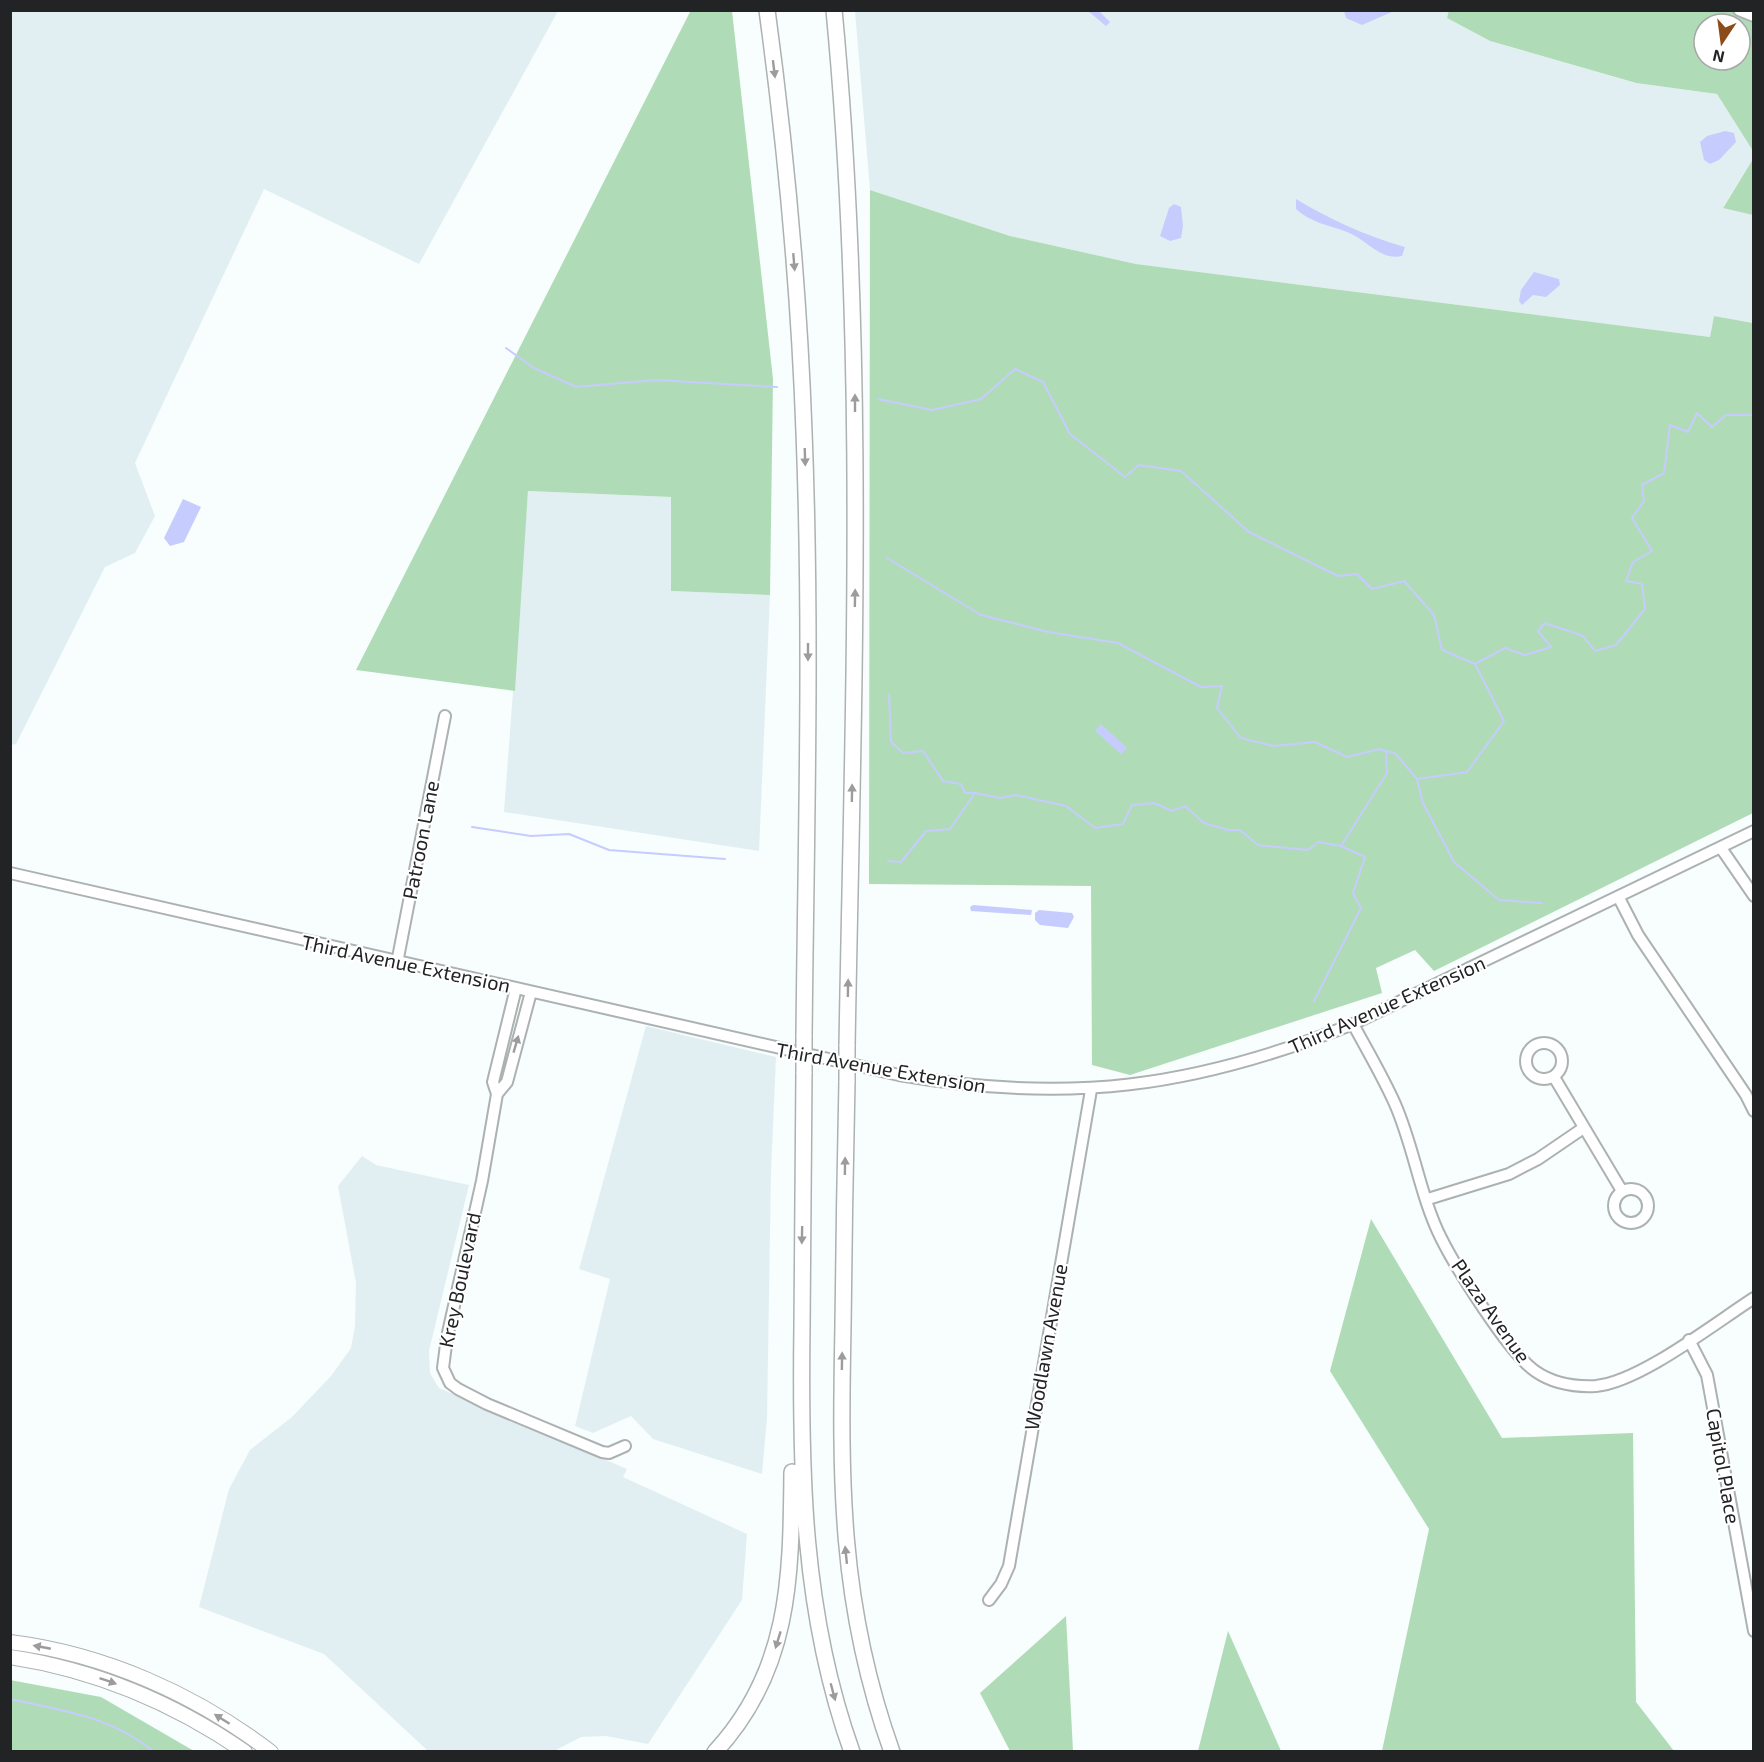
<svg xmlns="http://www.w3.org/2000/svg" width="1764" height="1762" font-family="'Exo 2',sans-serif">
<rect width="100%" height="100%" fill="#f8fdfe"/>
<path fill="#e2eff2" d="M10,11H558L419,264L264,189L135,463L155,516L135,553L105,567L16,744L11,745Z
M855,11H1449L1447,18L1490,41L1635,83L1717,94L1753,151V159L1723,207L1753,215V323L1714,316L1710,337L1136,264L1010,236L870,190Z
M528,491L671,497V591L770,595L759,851L504,812Z
M646,1026L776,1057L771,1172L767,1418L762,1474L653,1439L631,1416L593,1433L575,1426L610,1279L579,1269Z
M362,1156L376,1165L469,1185L429,1351L430,1373L439,1388L627,1469L623,1477L747,1534L742,1600L648,1744L606,1736L581,1737L554,1751H428L324,1654L199,1607L229,1489L250,1450L292,1417L331,1376L351,1348L355,1326L356,1283L338,1186Z"/>
<path fill="#afdcb7" fill-rule="evenodd" d="M691,10L732,11L773,379L770,595L671,591V497L528,491L515,691L356,670Z
M1449,10L1753,11V151L1717,94L1636,83L1490,41L1447,18ZM1704,24H1740V60H1704Z
M1753,159V215L1723,208Z
M870,190L1010,236L1136,264L1710,337L1714,316L1753,323V813L1434,971L1415,950L1376,968L1382,993L1130,1075L1092,1065L1091,886L869,884Z
M1371,1219L1502,1438L1633,1433L1636,1702L1674,1751H1382L1429,1529L1330,1371Z
M1066,1616L1073,1751H1010L980,1693Z
M1228,1631L1281,1751H1198Z
M10,1680L101,1697L194,1751H11Z"/>
<path fill="#c7ccfe" d="M1088,11H1099L1110,22L1106,26Z
M1344,11V10L1394,11L1362,25L1346,18Z
M1725,131L1734,133L1736,142L1719,160L1710,164L1704,160L1700,142L1707,136Z
M1296,199C1331,220 1366,236 1405,247L1402,256C1380,261 1366,239 1347,232C1329,225 1311,223 1296,209Z
M1174,204L1181,207L1183,226L1181,238L1170,241L1160,236L1169,208Z
M1534,272L1559,279L1560,285L1546,297L1533,295L1522,305L1519,301L1521,290Z
M183,499L201,507L184,542L170,546L164,538Z
M1101,724L1127,748L1121,754L1095,731Z
M973,905L1032,910L1031,915L971,911L970,907Z
M1039,910L1072,913L1074,917L1068,928L1040,925L1035,920V913Z"/>
<g fill="none" stroke-linecap="round" stroke-linejoin="round">
<path stroke="#c7ccfe" stroke-width="2" d="M506,348L534,368L576,387L656,380L777,387
M878,399L932,410L981,399L1015,369L1043,382L1070,434L1125,477L1139,465L1181,471L1249,532L1338,576L1357,574L1372,589L1404,581L1434,615L1442,650L1475,664
M887,558L981,615L1048,632L1118,643L1201,687L1222,686L1217,708L1241,738L1273,746L1315,742L1347,757L1380,749L1385,751
M889,694L891,742L903,753L923,751L943,781L961,784L965,793H975
M1417,779L1423,803L1454,862L1499,900L1542,903
M472,827L531,836L569,834L609,850L725,859
M888,861L901,862L926,831L950,829L975,793L1000,798L1016,795L1066,806L1095,828L1123,824L1132,805L1154,803L1172,811L1185,806L1204,823L1228,830H1240L1258,845L1308,850L1318,842L1341,846L1387,773L1386,751L1395,753L1417,779L1467,772L1504,721L1475,664L1505,648L1525,655L1551,647L1538,631L1545,623L1583,636L1595,651L1616,645L1645,609L1642,584L1626,581L1633,562L1652,551L1632,518L1644,501L1642,485L1664,473L1670,425L1688,432L1697,413L1712,427L1726,415H1754
M1314,1001L1361,908L1353,893L1365,857L1341,846
M10,1699C63,1711 111,1716 154,1752"/>
<g stroke="#acb1b2" stroke-width="14">
<path id="minor" d="M1739,10L1754,16
M1721,848L1754,896
M10,873L899,1075C1068,1104 1193,1088 1353,1024L1754,831
M1619,898L1638,935L1746,1095L1754,1111
M397,963L445,716
M516,988L493,1082L497,1094L482,1181L447,1337L443,1368L450,1383L458,1389L487,1404L602,1452L609,1453L625,1446
M1353,1024C1367,1050 1383,1077 1395,1104C1414,1147 1420,1196 1441,1238C1456,1268 1509,1353 1535,1371C1552,1383 1575,1387 1596,1386C1640,1382 1715,1323 1754,1298
M1526 1061a18 18 0 1 1 36 0a18 18 0 1 1-36 0Z
M1554,1077L1622,1191
M497,1094L507,1082L531,992
M1614 1206a17 17 0 1 1 34 0a17 17 0 1 1-34 0Z
M1428,1199L1509,1174L1538,1159L1582,1129
M1689,1340L1707,1375L1754,1631
M989,1600L1001,1584L1009,1566L1091,1090"/>
</g>
<g stroke="#acb1b2" stroke-width="16">
<path id="major" d="M10,1642C105,1654 195,1694 271,1752
M10,1657C95,1670 174,1703 245,1752"/>
</g>
<g stroke="#acb1b2" stroke-width="18">
<path id="highway" d="M767,10C786,150 799,291 804,432C812,634 806,835 804,1037
M834,10C867,355 853,701 847,1046
M804,1072C803,1156 802,1241 802,1326C800,1471 802,1613 852,1752
M847,1081C845,1163 844,1244 843,1326C840,1480 839,1604 892,1752
M715,1752C791,1670 791,1576 792,1472"/>
</g>
<use href="#minor" stroke="#fff" stroke-width="10"/>
<use href="#major" stroke="#fff" stroke-width="14"/>
<use href="#highway" stroke="#fff" stroke-width="15"/>
<g stroke="#acb1b2" stroke-width="18" stroke-linecap="butt">
<path id="highway-bridge" d="M804,1072V1037
M847,1081V1046"/>
</g>
<use href="#highway-bridge" stroke="#fff" stroke-width="15"/>
</g>
<defs><path id="oneway-solid" d="M-6-.8H1V-3.2L6.5 0L1 3.2V.8H-6Z" transform="scale(1.5)"/></defs>
<g fill="#9c9c9c">
<use href="#oneway-solid" transform="translate(774 69) rotate(83)"/>
<use href="#oneway-solid" transform="translate(794 262) rotate(85)"/>
<use href="#oneway-solid" transform="translate(855 403) rotate(-90)"/>
<use href="#oneway-solid" transform="translate(805 457) rotate(88)"/>
<use href="#oneway-solid" transform="translate(855 598) rotate(-89)"/>
<use href="#oneway-solid" transform="translate(808 652) rotate(90)"/>
<use href="#oneway-solid" transform="translate(852 793) rotate(-89)"/>
<use href="#oneway-solid" transform="translate(848 988) rotate(-89)"/>
<use href="#oneway-solid" transform="translate(516 1044) rotate(-74)"/>
<use href="#oneway-solid" transform="translate(845 1166) rotate(-89)"/>
<use href="#oneway-solid" transform="translate(802 1235) rotate(91)"/>
<use href="#oneway-solid" transform="translate(842 1361) rotate(-89)"/>
<use href="#oneway-solid" transform="translate(846 1555) rotate(-96)"/>
<use href="#oneway-solid" transform="translate(778 1640) rotate(107)"/>
<use href="#oneway-solid" transform="translate(42 1647) rotate(-169)"/>
<use href="#oneway-solid" transform="translate(108 1681) rotate(19)"/>
<use href="#oneway-solid" transform="translate(833 1692) rotate(75)"/>
<use href="#oneway-solid" transform="translate(222 1719) rotate(-148)"/>
</g>
<g text-anchor="middle" stroke-width="4.5" stroke-linejoin="round" paint-order="stroke">
<g font-size="20" fill="#222324" stroke="#fff">
<text transform="translate(421 840) rotate(-79)" y="7">Patroon Lane</text>
<text transform="translate(406 964) rotate(12)" y="7">Third Avenue Extension</text>
<text transform="translate(1387 1005) rotate(-24)" y="7">Third Avenue Extension</text>
<text transform="translate(881 1068) rotate(10)" y="7">Third Avenue Extension</text>
<text transform="translate(460 1280) rotate(-78)" y="7">Krey Boulevard</text>
<text transform="translate(1491 1311) rotate(55)" y="7">Plaza Avenue</text>
<text transform="translate(1046 1347) rotate(-80)" y="7">Woodlawn Avenue</text>
<text transform="translate(1723 1466) rotate(80)" y="7">Capitol Place</text>
</g>
</g>
<rect width="1764" height="1762" fill="none" stroke="#222324" stroke-width="24"/>
<g transform="translate(1722 42) rotate(193)"><circle r="28" fill="#ffffff" stroke="#a7a7a7" stroke-width="1.5"/>
<path d="M0-4.5L10 22L0 15L-10 22Z" fill="#8d4b19"/>
<text y="-9" font-size="16" font-weight="bold" text-anchor="middle" fill="#222324">N</text>
</g>
</svg>
